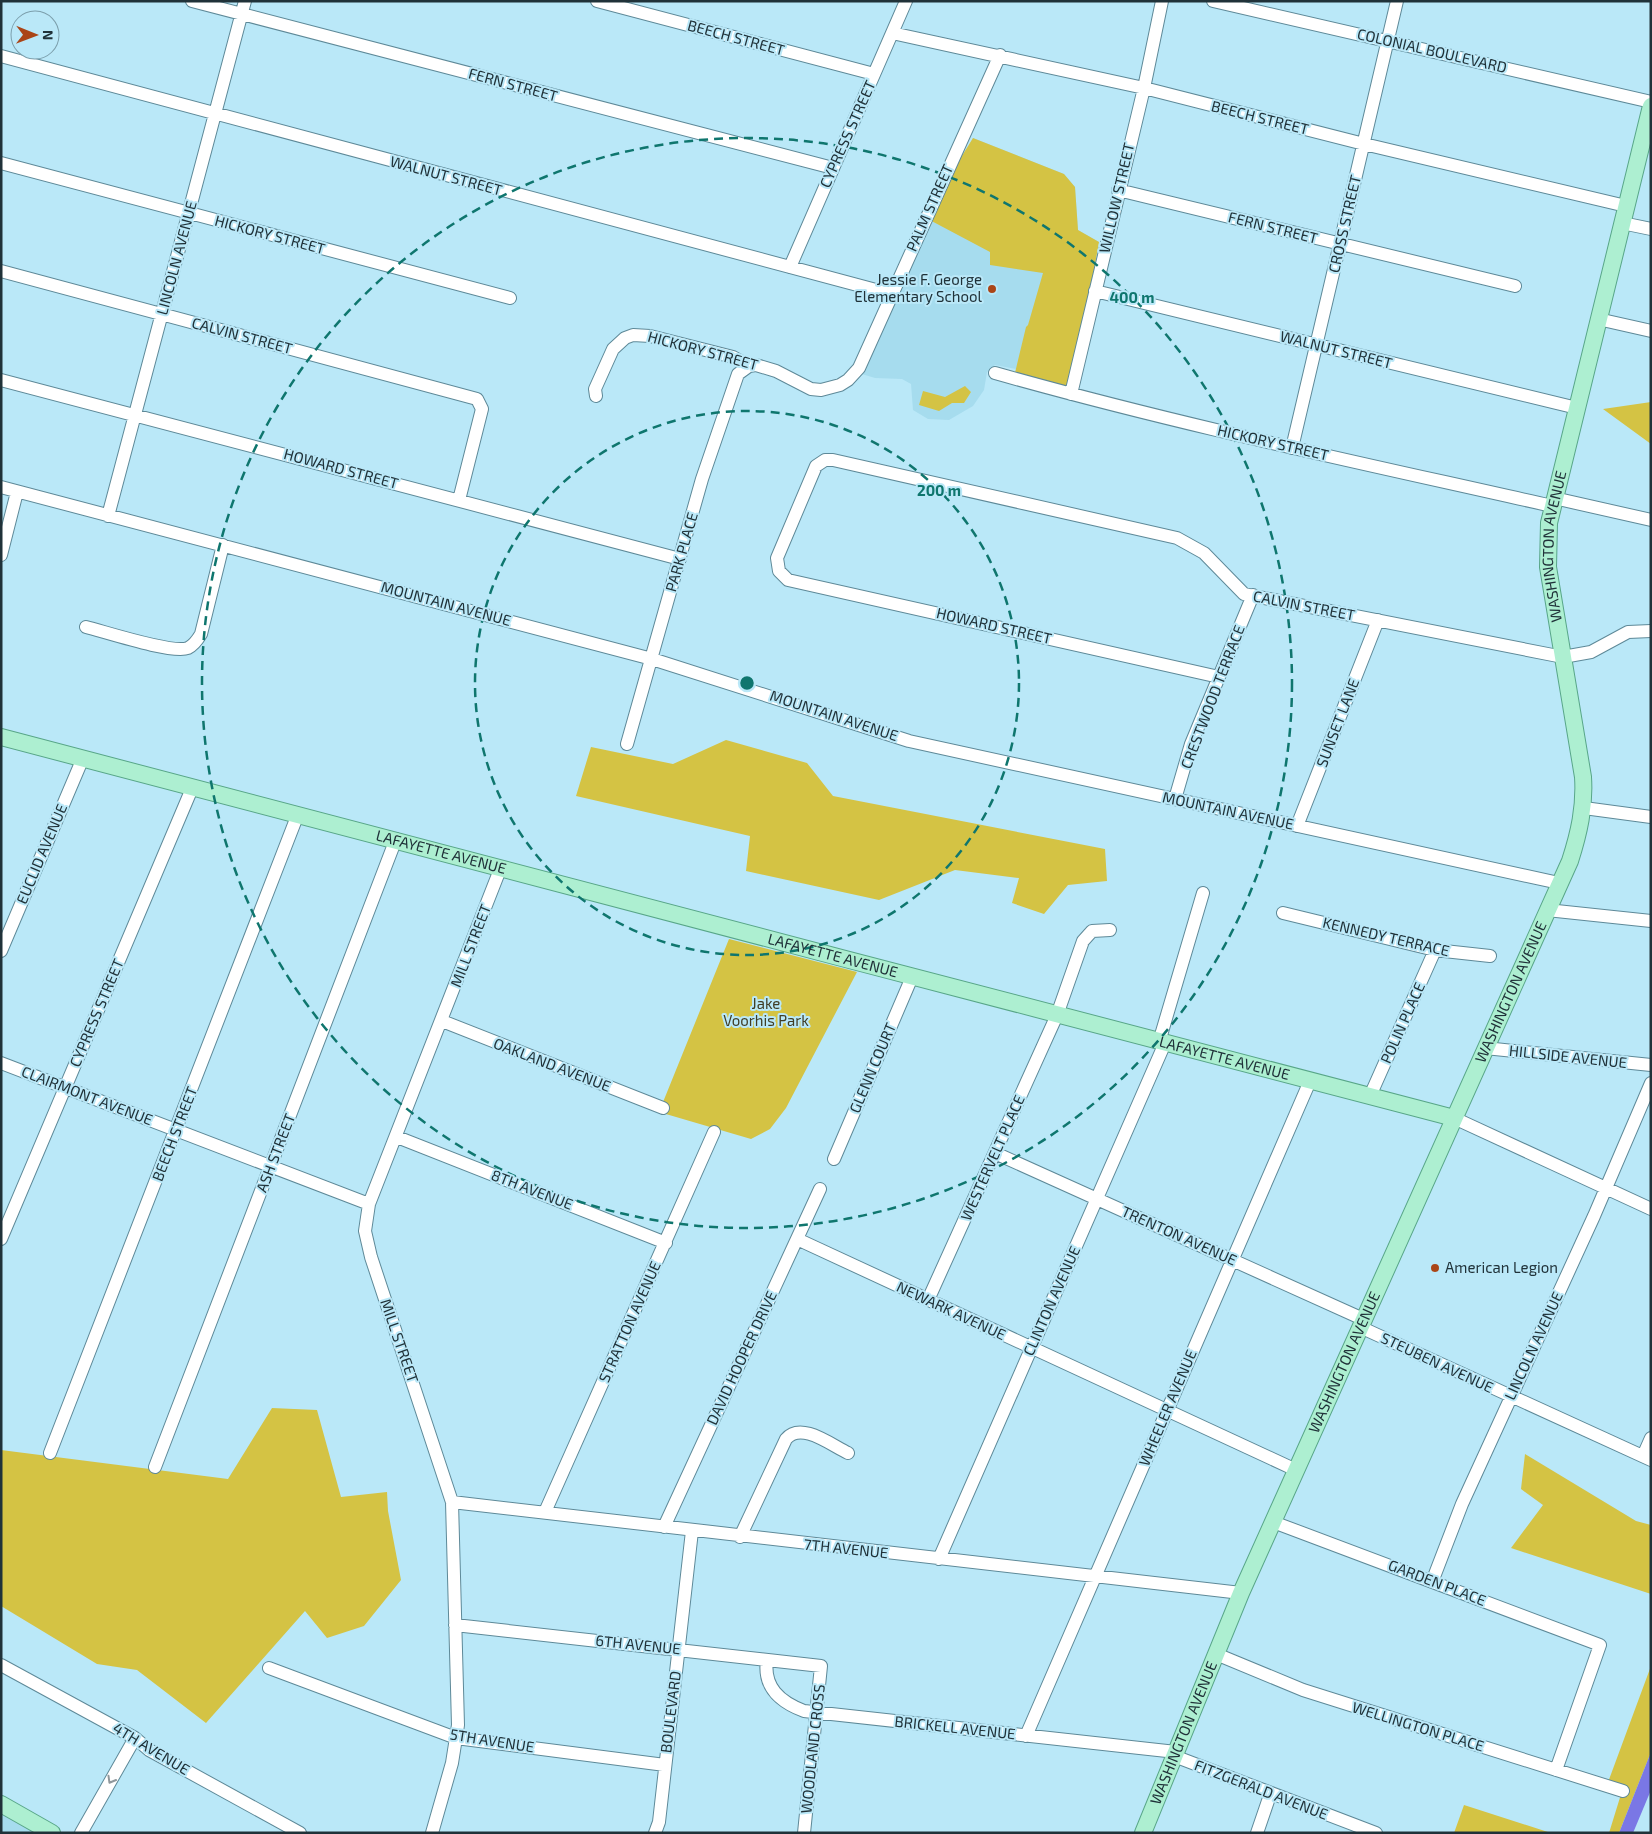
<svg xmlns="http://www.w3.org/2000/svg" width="1652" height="1834" font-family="'Exo 2',sans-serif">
<rect width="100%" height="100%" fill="#bae8f8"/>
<path fill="#a6dcee" d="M973,138L1064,174L1075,187L1078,230L1099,242L1016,369L995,365L987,372L984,390L973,406L949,420L928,419L913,410L911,384L902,379L875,378L855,372Z
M1,1804L52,1833H1Z"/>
<path fill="#d4c344" d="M973,138L1064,174L1075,187L1078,230L1099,242L1082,337L1070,391L1013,381L1026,327L1028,325L1043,273L990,265V252L924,217Z
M965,386L971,392L964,403H952L939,411L919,405L923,391L945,397Z
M1651,402V444L1603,409Z
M726,740L807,763L833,796L1105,849L1107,881L1068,885L1044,914L1012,903L1019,878L955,870L879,900L746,871L750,836L576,796L591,747L673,764Z
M729,939L857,972L786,1108L770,1129L751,1139L659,1112Z
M272,1408L317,1410L341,1497L387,1492L388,1511L401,1580L364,1626L327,1638L305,1611L206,1723L137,1670L97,1664L1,1606V1450L228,1479Z
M1525,1454L1636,1521L1651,1525V1594L1511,1548L1543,1505L1521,1489Z
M1651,1666V1752L1619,1833H1609L1622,1791L1607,1785Z
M1464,1805L1551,1833H1454Z"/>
<path fill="#7a77e5" d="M1651,1752V1790L1633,1833H1619Z"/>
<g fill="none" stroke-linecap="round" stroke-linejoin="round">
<g stroke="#5e8998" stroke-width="14">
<path id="minor" d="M192,1L833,168
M597,1L874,74
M1213,1L1651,102
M892,33L1144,88L1364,144L1626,206
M1,56L891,294
M1,163L510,298
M1118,190L1515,286
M1622,223L1651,229
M790,267L906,1
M1,271L477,399L482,409L459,500
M1095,291L1577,408
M1598,319L1651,331
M995,373C1179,425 1366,464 1552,506
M1,380L680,559
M1071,394L1144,88L1162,1
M596,396L595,389L613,349L625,338L633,335L650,336L733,357L749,366L756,365L776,371L811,389L821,390L840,385L848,380L859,368L1000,55
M1292,448L1397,1
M1,487L652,659L909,741L1559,883
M1554,498L1651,520
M108,516L245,1
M1,555L17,492
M86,627C106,632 172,654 188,648C194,645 198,639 201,634L223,545
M1219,677L788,580L779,571L777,558L816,466L825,460H833L1177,538L1204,553L1244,594L1563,657L1591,652L1628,632L1651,631
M627,744L702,479L738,374L749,366
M1175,799L1191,744L1253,595
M1584,808L1651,817
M1297,826L1378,620
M1547,910L1651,921
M1283,913L1435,950L1490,956
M1,951L83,758
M442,1021L663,1108
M1159,1042L1203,893
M1485,1048L1651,1065
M1,1063L369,1204
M1370,1096L1435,950
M1454,1118L1651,1209
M397,1137L666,1243
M995,1153L1363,1319
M834,1159L912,977
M1,1239L193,786
M797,1239L1296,1470
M928,1300L1057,1015L1083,941L1092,931L1110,930
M1360,1327L1651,1460
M50,1453L298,814
M1643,1456L1651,1438
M155,1467L396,839
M452,1502L1241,1593
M545,1512L714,1132
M1273,1522L1600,1645L1556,1770
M664,1527L820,1189
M740,1537L786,1439C801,1421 831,1445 848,1453
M939,1559L1165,1043
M1432,1582L1462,1504L1594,1216L1651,1083
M455,1625L821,1666L804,1833
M1216,1654L1303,1690L1623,1791
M767,1660C763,1687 780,1702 804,1711L1176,1752
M1,1665L135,1738L149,1750L300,1833
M269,1668L456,1738L665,1765
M1026,1736L1310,1081
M1174,1756L1376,1833
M81,1833L135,1738
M432,1833L452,1763L458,1725L452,1502L371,1257L365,1231L369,1204L501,867
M655,1833L659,1822L692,1531
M1257,1833L1270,1795"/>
</g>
<g stroke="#58a688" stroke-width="18">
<g id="major">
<path id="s1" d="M1,737C486,863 969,993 1454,1118"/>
<path d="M1,1804L52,1833"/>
<path id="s2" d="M1143,1833L1241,1593L1570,861C1579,833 1585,807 1583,777L1548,567L1549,523L1651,106"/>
</g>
</g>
<use href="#minor" stroke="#fff" stroke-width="12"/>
<use href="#major" stroke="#adefd1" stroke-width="16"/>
</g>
<defs><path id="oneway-chevron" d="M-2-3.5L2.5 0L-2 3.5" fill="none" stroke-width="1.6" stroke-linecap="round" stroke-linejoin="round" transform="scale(1.25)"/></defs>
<use stroke="#90989c" href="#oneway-chevron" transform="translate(111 1780) rotate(120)"/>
<g fill="none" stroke="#0f766e" stroke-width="2.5" stroke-dasharray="9 6">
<circle cx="747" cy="683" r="272"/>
<circle cx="747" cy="683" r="545"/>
</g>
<g fill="#aa4517" stroke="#bae8f8" stroke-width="2">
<circle cx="992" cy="289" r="5"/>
<circle cx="1435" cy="1268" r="5"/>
</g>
<g text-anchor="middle" stroke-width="4" stroke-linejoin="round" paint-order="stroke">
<g font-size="15" fill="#203239" stroke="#bae8f8">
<text transform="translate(736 38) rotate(15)" y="5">BEECH STREET</text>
<text transform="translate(1432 51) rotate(13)" y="5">COLONIAL BOULEVARD</text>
<text transform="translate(513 85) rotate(15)" y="5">FERN STREET</text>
<text transform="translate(1260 118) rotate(14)" y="5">BEECH STREET</text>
<text transform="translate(848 134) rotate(-66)" y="5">CYPRESS STREET</text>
<text transform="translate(446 176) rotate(15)" y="5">WALNUT STREET</text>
<text transform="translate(1117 198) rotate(-77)" y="5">WILLOW STREET</text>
<text transform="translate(930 208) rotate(-66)" y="5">PALM STREET</text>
<text transform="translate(1345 224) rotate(-77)" y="5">CROSS STREET</text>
<text transform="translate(1273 228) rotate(14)" y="5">FERN STREET</text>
<text transform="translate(270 235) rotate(15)" y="5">HICKORY STREET</text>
<text transform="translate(177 258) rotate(-75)" y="5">LINCOLN AVENUE</text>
<text transform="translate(242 336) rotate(15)" y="5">CALVIN STREET</text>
<text transform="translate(1336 350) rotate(14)" y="5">WALNUT STREET</text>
<text transform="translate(703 351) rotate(15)" y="5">HICKORY STREET</text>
<text transform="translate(1273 443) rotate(13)" y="5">HICKORY STREET</text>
<text transform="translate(341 469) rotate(15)" y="5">HOWARD STREET</text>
<text dy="5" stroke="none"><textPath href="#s2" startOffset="1381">WASHINGTON AVENUE</textPath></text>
<text transform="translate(682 552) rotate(-74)" y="5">PARK PLACE</text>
<text transform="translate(446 604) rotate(15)" y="5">MOUNTAIN AVENUE</text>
<text transform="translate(1304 606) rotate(11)" y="5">CALVIN STREET</text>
<text transform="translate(994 626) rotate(13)" y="5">HOWARD STREET</text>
<text transform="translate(1213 697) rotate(-69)" y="5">CRESTWOOD TERRACE</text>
<text transform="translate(834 716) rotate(18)" y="5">MOUNTAIN AVENUE</text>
<text transform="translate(1338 723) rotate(-69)" y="5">SUNSET LANE</text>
<text transform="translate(1228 811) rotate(12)" y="5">MOUNTAIN AVENUE</text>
<text dy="5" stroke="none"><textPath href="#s1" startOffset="455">LAFAYETTE AVENUE</textPath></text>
<text transform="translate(42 854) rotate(-67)" y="5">EUCLID AVENUE</text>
<text transform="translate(1386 937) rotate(13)" y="5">KENNEDY TERRACE</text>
<text transform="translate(471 946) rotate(-69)" y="5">MILL STREET</text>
<text dy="5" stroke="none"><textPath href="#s1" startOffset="860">LAFAYETTE AVENUE</textPath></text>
<text dy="5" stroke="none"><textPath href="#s2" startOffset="918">WASHINGTON AVENUE</textPath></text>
<text transform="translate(97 1013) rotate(-67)" y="5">CYPRESS STREET</text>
<text transform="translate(1403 1023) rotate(-66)" y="5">POLIN PLACE</text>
<text transform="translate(1568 1057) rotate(6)" y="5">HILLSIDE AVENUE</text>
<text dy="5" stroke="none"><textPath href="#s1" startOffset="1265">LAFAYETTE AVENUE</textPath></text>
<text transform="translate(552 1065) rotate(21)" y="5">OAKLAND AVENUE</text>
<text transform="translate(873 1068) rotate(-67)" y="5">GLENN COURT</text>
<text transform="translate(87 1096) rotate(21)" y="5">CLAIRMONT AVENUE</text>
<text transform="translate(175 1134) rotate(-69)" y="5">BEECH STREET</text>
<text transform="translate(276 1153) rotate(-69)" y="5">ASH STREET</text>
<text transform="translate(993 1158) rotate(-66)" y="5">WESTERVELT PLACE</text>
<text transform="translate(532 1190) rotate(21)" y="5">8TH AVENUE</text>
<text transform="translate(1179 1236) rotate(24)" y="5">TRENTON AVENUE</text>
<text transform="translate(1052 1301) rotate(-66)" y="5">CLINTON AVENUE</text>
<text transform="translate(951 1311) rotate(25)" y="5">NEWARK AVENUE</text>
<text transform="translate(630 1322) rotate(-66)" y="5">STRATTON AVENUE</text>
<text transform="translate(399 1341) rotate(71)" y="5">MILL STREET</text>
<text transform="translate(1534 1346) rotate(-65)" y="5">LINCOLN AVENUE</text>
<text transform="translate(742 1358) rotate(-65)" y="5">DAVID HOOPER DRIVE</text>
<text dy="5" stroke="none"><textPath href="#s2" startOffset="512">WASHINGTON AVENUE</textPath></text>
<text transform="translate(1437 1363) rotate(25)" y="5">STEUBEN AVENUE</text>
<text transform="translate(1168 1408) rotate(-67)" y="5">WHEELER AVENUE</text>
<text transform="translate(846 1549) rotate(6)" y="5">7TH AVENUE</text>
<text transform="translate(1437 1583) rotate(21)" y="5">GARDEN PLACE</text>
<text transform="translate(638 1645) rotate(6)" y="5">6TH AVENUE</text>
<text transform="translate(671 1712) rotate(-83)" y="5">BOULEVARD</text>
<text transform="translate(1418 1727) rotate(17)" y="5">WELLINGTON PLACE</text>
<text transform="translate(955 1728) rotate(6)" y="5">BRICKELL AVENUE</text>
<text dy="5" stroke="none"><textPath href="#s2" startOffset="108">WASHINGTON AVENUE</textPath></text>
<text transform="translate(492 1741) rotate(9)" y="5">5TH AVENUE</text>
<text transform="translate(151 1749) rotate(31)" y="5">4TH AVENUE</text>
<text transform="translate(813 1749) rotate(-84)" y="5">WOODLAND CROSS</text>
<text transform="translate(1261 1790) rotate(21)" y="5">FITZGERALD AVENUE</text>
</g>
<g font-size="15" fill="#203239" stroke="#bae8f8" text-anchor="end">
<text x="982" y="285">Jessie F. George<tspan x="982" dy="17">Elementary School</tspan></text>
<text x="1445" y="1273" text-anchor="start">American Legion</text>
</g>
<g font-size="15" fill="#403d25" stroke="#bae8f8">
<text x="766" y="1009">Jake<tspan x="766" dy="17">Voorhis Park</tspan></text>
</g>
</g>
<circle cx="747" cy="683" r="8" fill="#0f766e" stroke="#bae8f8" stroke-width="2.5"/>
<g font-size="15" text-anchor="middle" font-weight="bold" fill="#0f766e" stroke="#bae8f8" stroke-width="4" stroke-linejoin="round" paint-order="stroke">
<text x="1132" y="303">400 m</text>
<text x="939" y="496">200 m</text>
</g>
<rect width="1652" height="1834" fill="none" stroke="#203239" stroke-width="5"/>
<g transform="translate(35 35) rotate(91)"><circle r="24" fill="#bae8f8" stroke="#7c9fac"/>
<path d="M0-4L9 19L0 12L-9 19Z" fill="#aa4517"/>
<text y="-8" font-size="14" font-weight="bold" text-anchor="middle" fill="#203239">N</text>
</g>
</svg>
